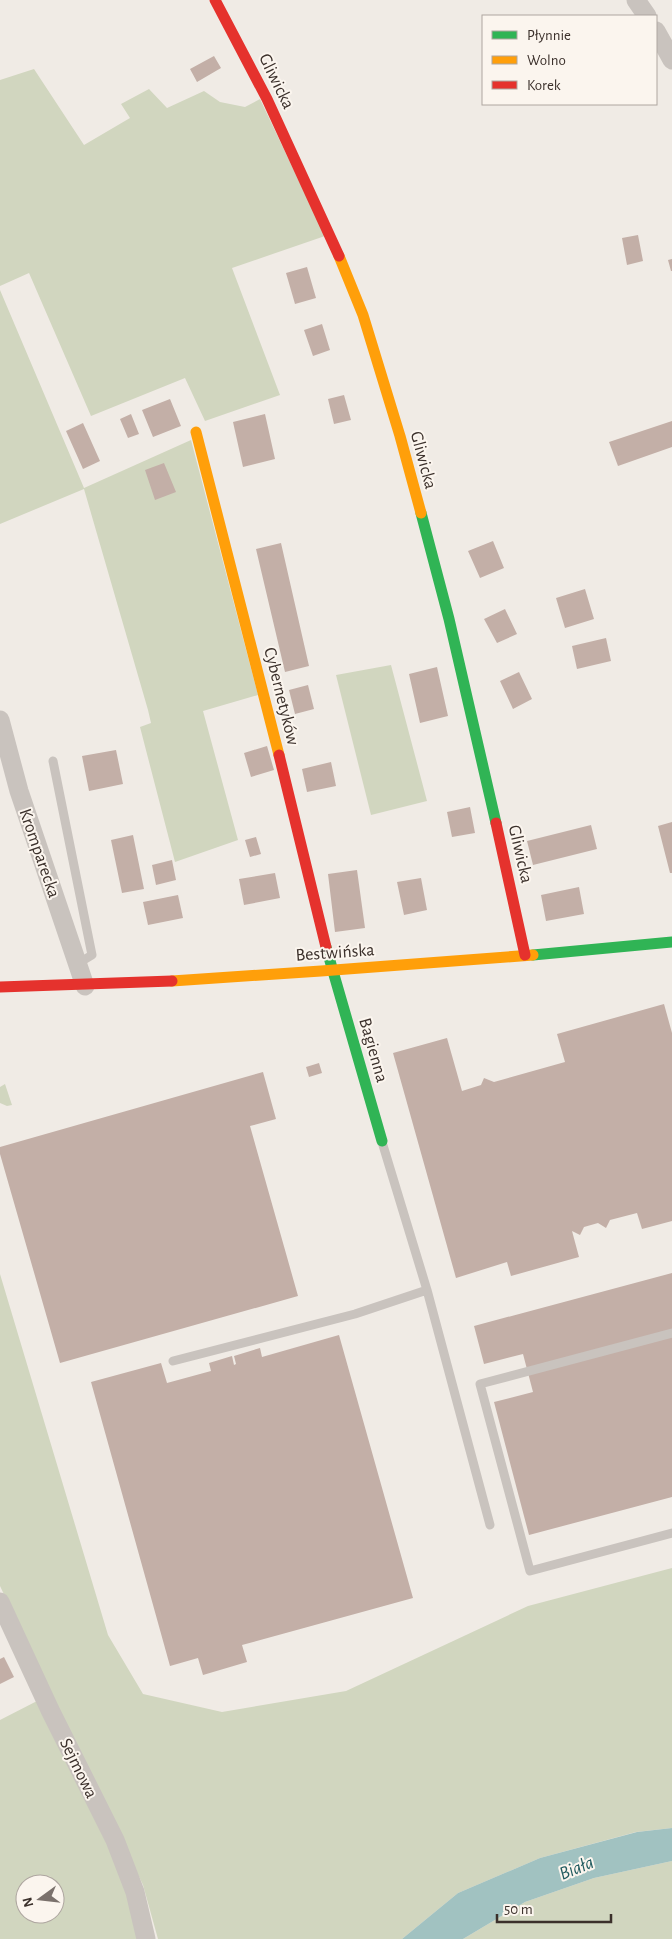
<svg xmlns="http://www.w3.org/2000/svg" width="672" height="1939" font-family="'Alegreya Sans',sans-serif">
<rect width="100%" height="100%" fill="#f0ebe5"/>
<path fill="#d1d6bf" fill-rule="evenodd" d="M34,69L84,145L130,118L121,104L149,89L167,108L204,91L220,102L245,107L260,99L325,236L232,268L280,395L205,421L185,378L91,416L29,273L0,286V80Z
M0,290L84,488L191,440L258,695L203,711L238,840L175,862L140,727L151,723L148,710L84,489L0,524Z
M391,665L427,801L371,815L336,675Z
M5,1084L12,1105L7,1106L0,1103V1087Z
M0,1274L108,1635L143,1694L222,1712L346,1691L528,1606L672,1568V1828L636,1832L540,1858L458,1893L402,1939H158L143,1885L0,1586Z
M39,1700L107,1835L141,1939H0V1720ZM25,1884H55V1914H25Z
M672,1861V1939H463L525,1902L594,1878Z"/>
<path fill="#a1c2c1" d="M672,1828V1861L594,1878L525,1902L463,1939H402L458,1893L540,1858L637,1832Z"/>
<path fill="#c3afa7" d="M214,56L221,68L197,82L190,69Z
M638,235L643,261L627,265L622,238Z
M672,259V271H671L668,260Z
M307,267L316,298L295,304L286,273Z
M322,324L330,350L313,356L304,330Z
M344,395L351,420L334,424L328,399Z
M170,399L181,426L153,437L142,410Z
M131,414L139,434L128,438L120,419Z
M265,414L275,459L243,467L233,422Z
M672,421V447L618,466L609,442Z
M83,423L100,461L83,469L66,431Z
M164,463L176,492L155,500L145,470Z
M493,541L504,568L480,578L468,551Z
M281,543L309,666L285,672L256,549Z
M585,589L594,619L565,628L556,598Z
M505,609L517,634L497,643L484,619Z
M606,638L611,661L577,669L572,646Z
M437,667L448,716L420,723L409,674Z
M519,672L532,699L513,709L500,681Z
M308,685L314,709L295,714L289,690Z
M267,746L274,770L251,777L244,753Z
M116,750L123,784L89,791L82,756Z
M331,762L336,786L307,792L302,769Z
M470,807L475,833L452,837L447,812Z
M672,822V873H670L658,826Z
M591,825L597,849L533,865L527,841Z
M133,835L144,889L122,893L111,840Z
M256,837L261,854L250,857L245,840Z
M172,860L176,880L156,885L152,865Z
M357,870L365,928L335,932L328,874Z
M275,873L280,898L244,905L239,879Z
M421,878L427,910L404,915L397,882Z
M579,887L584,914L546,921L541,895Z
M178,895L183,918L148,925L143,902Z
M664,1004L672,1033V1221L642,1229L637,1213L610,1220L606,1228L598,1223L584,1227L580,1235L572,1231L579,1257L511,1276L507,1262L456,1278L393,1053L447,1038L462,1091L481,1085L484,1078L494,1082L565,1062L557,1034Z
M319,1063L322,1073L309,1077L306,1067Z
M263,1072L276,1119L250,1126L298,1296L60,1363L0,1154V1147Z
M672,1273V1497L529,1535L494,1402L533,1392L523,1354L484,1364L474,1326Z
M339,1335L413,1598L242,1645L247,1662L203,1675L198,1658L170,1666L91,1382L161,1363L167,1383L211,1371L209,1363L232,1356L234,1365L236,1364L234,1356L260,1348L262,1357Z
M4,1657L14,1677L0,1684V1659Z"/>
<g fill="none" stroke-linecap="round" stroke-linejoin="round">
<path stroke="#c9c3be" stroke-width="9" d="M53,761L92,955L77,964
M382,1142L427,1290L490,1525
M672,1333L480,1384L530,1571L672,1533
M173,1361L355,1314L427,1290"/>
<path stroke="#c9c3be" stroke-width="19" d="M636,0L647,16
M656,31L672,60
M0,720L19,791L85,986
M0,1602L50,1710L115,1840L135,1892L146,1939"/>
<path stroke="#30b455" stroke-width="11" d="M421,513L449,619L496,823
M326,947L382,1141
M533,955L672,942"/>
<path stroke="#ff9f0a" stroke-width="11" d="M339,256L363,315L400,436L421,513
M196,432L279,755
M172,981L321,971L533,955"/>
<path stroke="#e5322d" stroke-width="11" d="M215,0L267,99L339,256
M279,755L326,947
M496,823L525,955
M0,987L172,981"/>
</g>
<g text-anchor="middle" stroke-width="4" stroke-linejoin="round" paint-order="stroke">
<g font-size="18" fill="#3b302b" stroke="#fbf5ee">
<text transform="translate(277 81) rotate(64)" y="6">Gliwicka</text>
<text transform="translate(424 460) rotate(75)" y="6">Gliwicka</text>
<text transform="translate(282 696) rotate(76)" y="6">Cybernetyków</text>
<text transform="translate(40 853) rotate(71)" y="6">Kromparecka</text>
<text transform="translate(521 854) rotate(77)" y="6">Gliwicka</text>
<text transform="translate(335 952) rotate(-4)" y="6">Bestwińska</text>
<text transform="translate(374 1050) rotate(74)" y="6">Bagienna</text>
<text transform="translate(79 1768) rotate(64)" y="6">Sejmowa</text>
</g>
<g font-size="19" font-style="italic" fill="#1f5a5e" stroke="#fbf5ee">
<text transform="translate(576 1867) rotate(-22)" y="7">Biała</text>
</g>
</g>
<rect x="482" y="15" width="175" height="90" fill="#fbf5ee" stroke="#aea6a0"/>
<rect x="492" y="31" width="25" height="8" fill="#30b455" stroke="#aea6a0"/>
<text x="527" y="40" font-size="15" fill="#3b302b">Płynnie</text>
<rect x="492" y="56" width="25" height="8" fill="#ff9f0a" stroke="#aea6a0"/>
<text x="527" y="65" font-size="15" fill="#3b302b">Wolno</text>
<rect x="492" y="81" width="25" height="8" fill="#e5322d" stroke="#aea6a0"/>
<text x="527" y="90" font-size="15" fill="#3b302b">Korek</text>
<g transform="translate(40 1899) rotate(255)"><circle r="24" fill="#fbf5ee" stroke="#aea6a0"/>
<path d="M0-4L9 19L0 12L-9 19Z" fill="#7a716c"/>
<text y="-8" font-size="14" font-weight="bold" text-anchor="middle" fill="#3b302b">N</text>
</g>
<path d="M497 1914v8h114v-8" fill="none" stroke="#3b302b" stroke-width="2.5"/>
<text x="504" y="1914" font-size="15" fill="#3b302b" stroke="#fbf5ee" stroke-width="4" paint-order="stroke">50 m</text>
</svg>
